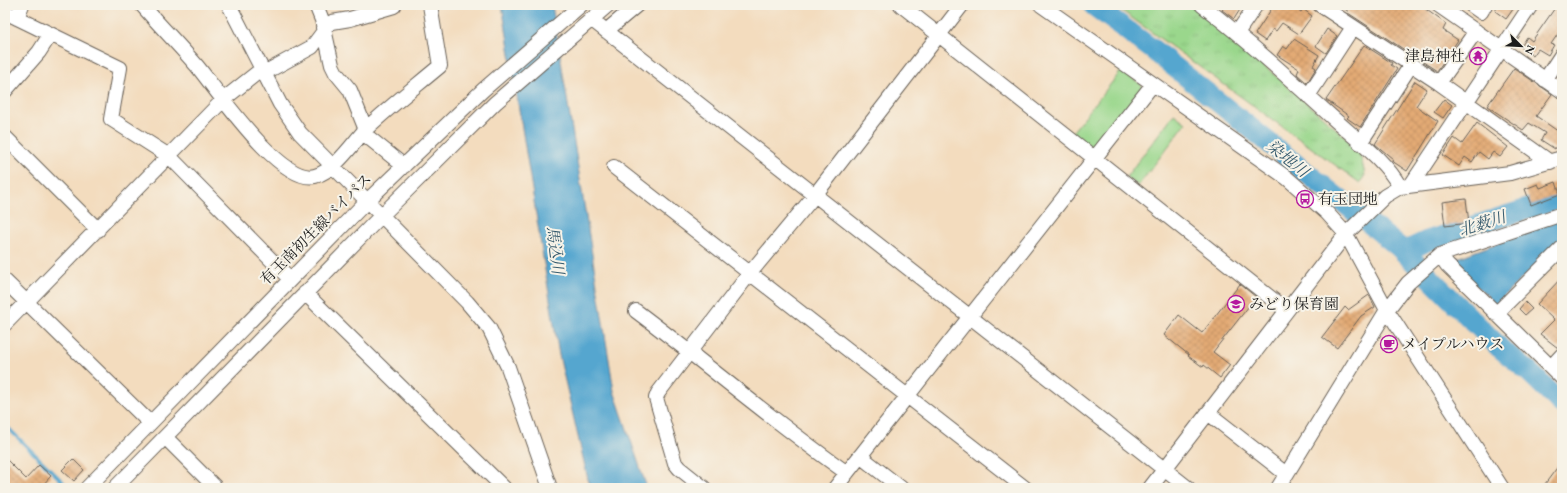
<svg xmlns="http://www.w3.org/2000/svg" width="1567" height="493" font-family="'EB Garamond','Noto Serif JP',serif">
<defs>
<pattern id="park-tufts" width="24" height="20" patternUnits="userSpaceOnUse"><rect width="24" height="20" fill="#9ad78c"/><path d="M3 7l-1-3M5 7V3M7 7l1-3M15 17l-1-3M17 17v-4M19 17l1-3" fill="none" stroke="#84b878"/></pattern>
<pattern id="building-cross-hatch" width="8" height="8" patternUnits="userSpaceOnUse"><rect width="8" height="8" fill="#e3aa74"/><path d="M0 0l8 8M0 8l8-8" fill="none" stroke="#c29264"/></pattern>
</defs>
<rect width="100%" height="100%" fill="#f7f3e8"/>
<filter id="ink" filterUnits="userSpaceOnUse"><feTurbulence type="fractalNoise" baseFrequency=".025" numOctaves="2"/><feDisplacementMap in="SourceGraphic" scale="8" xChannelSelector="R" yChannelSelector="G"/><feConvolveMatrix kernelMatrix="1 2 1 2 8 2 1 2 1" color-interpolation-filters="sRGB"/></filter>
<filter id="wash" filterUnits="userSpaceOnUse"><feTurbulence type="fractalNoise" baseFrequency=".012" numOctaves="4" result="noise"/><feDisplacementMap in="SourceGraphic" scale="16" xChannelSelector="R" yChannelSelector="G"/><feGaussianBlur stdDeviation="0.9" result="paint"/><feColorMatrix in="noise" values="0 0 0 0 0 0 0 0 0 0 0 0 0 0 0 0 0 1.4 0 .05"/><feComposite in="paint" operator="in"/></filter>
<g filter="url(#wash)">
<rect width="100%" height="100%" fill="#f3dcbe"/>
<path fill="#9ad78c" stroke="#5b7a54" d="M1121,71L1142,85V90L1094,150L1070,135Z
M1174,114L1186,123L1138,186L1126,177Z"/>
<path fill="url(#park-tufts)" stroke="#5b7a54" d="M1114,5H1191L1230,36L1359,149L1365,175L1360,183Z"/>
<path fill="#54a6cf" stroke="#386176" d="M502,5H552L614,391L647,488H590L559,355Z
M1562,219V239L1496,304L1454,265L1455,259Z"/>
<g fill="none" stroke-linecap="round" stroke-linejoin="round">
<path stroke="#54a6cf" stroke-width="3.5" d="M5,425L69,488"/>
<path stroke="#54a6cf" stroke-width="21" d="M1093,5L1152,49L1399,247L1500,348L1528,371L1562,404
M1404,252L1427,241L1562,198"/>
</g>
<g id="blocks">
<path fill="url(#building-cross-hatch)" d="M1226,5H1243L1234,19L1222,10Z
M1274,5H1291L1301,12L1303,9L1312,16L1299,34L1282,23L1276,31L1273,29L1265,41L1255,34Z
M1339,5H1420L1446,24L1443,30L1458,40L1437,71L1348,13L1349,12Z
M1499,5H1516L1506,19L1495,11Z
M1557,5H1562V28L1551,44L1554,45L1548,55L1538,49L1533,56L1521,47L1527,37L1532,41Z
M1327,29L1337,36L1326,53L1316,46Z
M1294,39L1319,55L1313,66L1316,68L1307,83L1297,74L1299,69L1277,55L1283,46L1287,49Z
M1364,45L1392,63L1391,65L1397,69L1360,127L1347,118L1349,116L1326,100Z
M1514,68L1552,94L1536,116L1562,134V138L1555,149L1541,140L1545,133L1529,123L1523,130L1487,106Z
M1415,81L1427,89L1416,106L1438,121L1407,171L1392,161L1393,159L1375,144Z
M1444,99L1452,105L1443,118L1434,112Z
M1477,123L1508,147L1500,157L1493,152L1488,159L1479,152L1472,162L1465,157L1459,166L1443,155L1454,138L1462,144Z
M1556,182L1560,194L1531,205L1525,189L1538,184L1540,188Z
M1466,199L1469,223L1445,226L1442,202Z
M1562,277V347L1558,348L1540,334L1554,320L1537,304Z
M1240,284L1256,297L1213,352L1230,365L1220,378L1204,365L1203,367L1188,356L1189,355L1164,335L1179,315L1202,333Z
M1369,295L1375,307L1361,316L1337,348L1322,337L1345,307L1348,310Z
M1525,302L1532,309L1525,315L1519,309Z
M5,458L26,479L39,465L51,476L40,488H5Z
M73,459L84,470L74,481L62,470Z
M1562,461V488H1542Z"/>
</g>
</g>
<g filter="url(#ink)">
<use href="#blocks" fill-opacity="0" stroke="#675f55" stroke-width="1"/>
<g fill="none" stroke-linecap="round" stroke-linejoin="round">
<g stroke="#675f55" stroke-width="16">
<path id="minor" d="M142,5C160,26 179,45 197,66C217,90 281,185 315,176C336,170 352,144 366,129C389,107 415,87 440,66L430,5
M229,5L280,104L300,133L467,302L489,328L508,367L550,488
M316,5L322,20L332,65L336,73L350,90L366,130
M901,5L1286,310
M1041,5L1287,178L1327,213L1346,234L1387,310L1502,488
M1202,5C1247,40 1290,79 1333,118C1356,139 1385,160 1400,187
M1320,5L1439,83L1550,162
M1438,5L1562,91
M1471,5L1481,12L1485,5
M5,12L120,68L111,119L169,156L290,279
M17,18L22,5
M591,19L1188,488
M323,28L332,22L350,19L394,6
M606,31L637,5
M1237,33L1256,5
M264,73L312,47L324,31
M1545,80L1562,54
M1439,83L1476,31
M5,91L39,52L50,35
M1308,96L1353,27
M363,133L404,166
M5,137L98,230
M1360,143L1411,65
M614,167L1025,488
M1411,185L1531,5
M1440,255L1447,265L1562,378
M5,281L150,423
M305,293L504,488
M636,311C707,364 774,422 847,473
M1496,314L1562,248
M5,324L224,99L262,69
M1551,367L1562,355
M1208,413L1286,474
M165,437L216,488
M860,456L901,488
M87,488L367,201L483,90L581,5
M115,488L382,215L495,103L608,5
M704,488L679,468L675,463L656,398L658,393L750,273L815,195L962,5
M835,488L1153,84
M1150,488L1346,234L1385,196L1400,187L1510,173L1562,158
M1278,488L1387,310L1408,283L1440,255L1562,214"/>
</g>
<use href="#minor" stroke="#fff" stroke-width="14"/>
</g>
</g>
<defs>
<g id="temple-ring" transform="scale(0.9)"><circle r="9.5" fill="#f7f3e8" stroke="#b5179e" stroke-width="1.5"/><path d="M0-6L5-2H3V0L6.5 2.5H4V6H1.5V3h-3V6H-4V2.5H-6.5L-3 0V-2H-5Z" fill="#b5179e"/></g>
<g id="bus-ring" transform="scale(0.9)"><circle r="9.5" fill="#f7f3e8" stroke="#b5179e" stroke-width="1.5"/><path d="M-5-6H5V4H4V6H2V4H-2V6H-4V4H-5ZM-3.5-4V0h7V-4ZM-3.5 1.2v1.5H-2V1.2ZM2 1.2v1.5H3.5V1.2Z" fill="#b5179e"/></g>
<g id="school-ring" transform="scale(0.9)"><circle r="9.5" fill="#f7f3e8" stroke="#b5179e" stroke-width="1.5"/><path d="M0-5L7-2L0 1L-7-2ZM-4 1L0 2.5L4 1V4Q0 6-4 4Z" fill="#b5179e"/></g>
<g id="cafe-ring" transform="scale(0.9)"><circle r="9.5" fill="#f7f3e8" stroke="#b5179e" stroke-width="1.5"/><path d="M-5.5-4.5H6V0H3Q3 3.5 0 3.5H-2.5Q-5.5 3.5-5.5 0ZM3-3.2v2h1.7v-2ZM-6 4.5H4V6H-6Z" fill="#b5179e"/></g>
</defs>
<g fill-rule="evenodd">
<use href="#temple-ring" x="1478" y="56"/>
<use href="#bus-ring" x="1305" y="199"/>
<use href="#school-ring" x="1236" y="304"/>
<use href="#cafe-ring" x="1389" y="344"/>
</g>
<g text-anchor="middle" stroke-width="4" stroke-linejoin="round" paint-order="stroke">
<g font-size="15" fill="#1c1c1c" stroke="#f7f3e8" text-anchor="start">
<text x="1465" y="61" text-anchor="end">津島神社</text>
<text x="1318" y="204">有玉団地</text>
<text x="1249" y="309">みどり保育園</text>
<text x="1402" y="349">メイプルハウス</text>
</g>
<g font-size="15" fill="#1c1c1c" stroke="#f7f3e8">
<text transform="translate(316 229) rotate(-45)" y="5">有玉南初生線バイパス</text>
</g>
<g font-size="16" font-style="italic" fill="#355a6d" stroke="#f7f3e8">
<text transform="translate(1288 158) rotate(39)" y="6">染地川</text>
<text transform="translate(1482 223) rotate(-18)" y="6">北薮川</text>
<text transform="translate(556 250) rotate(83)" y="6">馬込川</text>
</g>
</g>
<rect width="1567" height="493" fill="none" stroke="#f7f3e8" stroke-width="20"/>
<g transform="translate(1521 46) rotate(114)" stroke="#f7f3e8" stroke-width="3" paint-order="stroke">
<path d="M0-3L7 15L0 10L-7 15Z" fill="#1c1c1c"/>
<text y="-6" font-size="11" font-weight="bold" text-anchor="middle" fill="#1c1c1c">N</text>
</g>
</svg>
